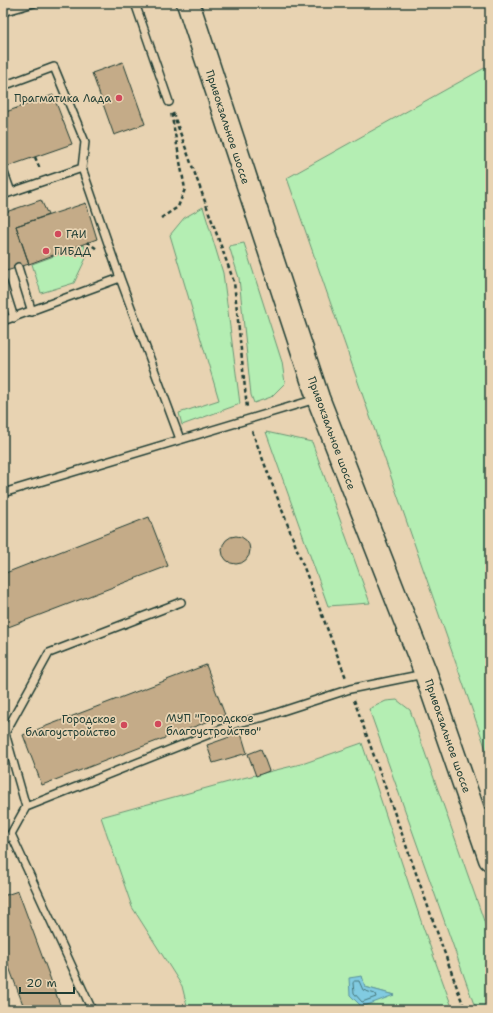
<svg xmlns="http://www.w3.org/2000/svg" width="493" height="1013" font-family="'Shantell Sans',sans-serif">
<rect width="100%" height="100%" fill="#e8d3b2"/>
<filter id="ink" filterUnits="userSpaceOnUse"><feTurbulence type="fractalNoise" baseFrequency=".025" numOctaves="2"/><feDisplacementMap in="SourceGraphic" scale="8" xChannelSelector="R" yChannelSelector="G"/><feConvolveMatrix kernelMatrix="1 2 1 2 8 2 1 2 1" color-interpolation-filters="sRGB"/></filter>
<g filter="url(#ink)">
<path fill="#b4eeb3" stroke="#6a9674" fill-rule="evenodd" d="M490,65V761L287,178Z
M203,207L223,273L240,404L182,425L179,413L219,400L170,235L184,218Z
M244,243L282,362L285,383L271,397L254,403L251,395L239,278L229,246Z
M84,245L87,256L74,283L41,293L32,264Z
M266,432L312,442L370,603L328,606Z
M397,700L410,710L490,938V1010H476L369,709L386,701Z
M362,743L423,927L453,1010H188L182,986L132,907L101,817L243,778L305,763ZM362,976L365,987L394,995H350Z"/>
<path fill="#81cbe1" stroke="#5a929c" d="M362,976L365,987L394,995L362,1007L350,995L349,978Z"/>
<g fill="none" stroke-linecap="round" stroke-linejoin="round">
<path stroke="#467679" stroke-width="1" d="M355,981H359L363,990L375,994L376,997L362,1002L354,993L353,983Z"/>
</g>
<path fill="#c4ab88" stroke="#1f3d34" d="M123,62L145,124L114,135L92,73Z
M53,95L72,144L3,168V113Z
M41,200L48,215L16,226L29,264L3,272V213Z
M86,203L97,239L29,264L16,226Z
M149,517L168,566L3,629V574Z
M222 550a14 14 0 1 1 28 0a14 14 0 1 1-28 0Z
M206,665L225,715L42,785L23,735Z
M241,733L247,753L213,763L207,745Z
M261,749L269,771L256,776L248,754Z
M18,891L62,1010H25L3,951V896Z"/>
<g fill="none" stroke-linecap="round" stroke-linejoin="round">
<g stroke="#1f3d34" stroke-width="10">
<path id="service" d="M135,3L169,102
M3,12L34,3
M3,86L54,67L85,142L82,168L120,278
M3,170L11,192
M3,195L82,168
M18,267L32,312
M3,283L14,318
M3,321L120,278L180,439
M3,493L316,399
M181,602L49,653L5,733L26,807L237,723L264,717L350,689L424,674
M11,834L92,1010
M3,842L11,834L26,807"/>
</g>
<g stroke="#1f3d34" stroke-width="25">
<path id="primary" d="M188,3L318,398L426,674L490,859"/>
</g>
<path stroke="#1f3d34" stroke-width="2.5" stroke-dasharray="4 3" stroke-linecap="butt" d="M173,113L234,282L247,408
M35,157L40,169
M161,218L178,207L185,189L171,112
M87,242L97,249
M252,431L346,678
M354,700L465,1010"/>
<use href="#service" stroke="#e8d3b2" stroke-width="7"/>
<use href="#primary" stroke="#e8d3b2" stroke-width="22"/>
</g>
</g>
<g fill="#d1495b" stroke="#e8d3b2" stroke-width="1.5">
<circle cx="119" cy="98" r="4"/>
<circle cx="58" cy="234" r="4"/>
<circle cx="46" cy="251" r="4"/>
<circle cx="158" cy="724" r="4"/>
<circle cx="124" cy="725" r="4"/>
</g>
<g text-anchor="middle" stroke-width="3.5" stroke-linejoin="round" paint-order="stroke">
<g font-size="11" fill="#1f3d34" stroke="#e8d3b2" text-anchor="start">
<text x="111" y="102" text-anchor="end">Прагматика Лада</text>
<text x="66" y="238">ГАИ</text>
<text x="54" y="255">ГИБДД</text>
<text x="166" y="722">МУП "Городское<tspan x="166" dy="13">благоустройство"</tspan></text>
<text x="116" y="723" text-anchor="end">Городское<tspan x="116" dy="13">благоустройство</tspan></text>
</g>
<g font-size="11" fill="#1f3d34" stroke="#e8d3b2">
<text transform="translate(228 127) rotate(72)" y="4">Привокзальное шоссе</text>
<text transform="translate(332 433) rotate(70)" y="4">Привокзальное шоссе</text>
<text transform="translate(448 736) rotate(71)" y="4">Привокзальное шоссе</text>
</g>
</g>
<rect width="493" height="1013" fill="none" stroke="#e8d3b2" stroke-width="16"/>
<rect x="8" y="8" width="477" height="997" fill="none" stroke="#1f3d34" stroke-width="1.5" filter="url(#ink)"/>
<path d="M20 987v6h54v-6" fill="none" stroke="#1f3d34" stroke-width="2"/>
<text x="26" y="987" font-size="12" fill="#1f3d34" stroke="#e8d3b2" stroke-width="3" paint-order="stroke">20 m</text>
</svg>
